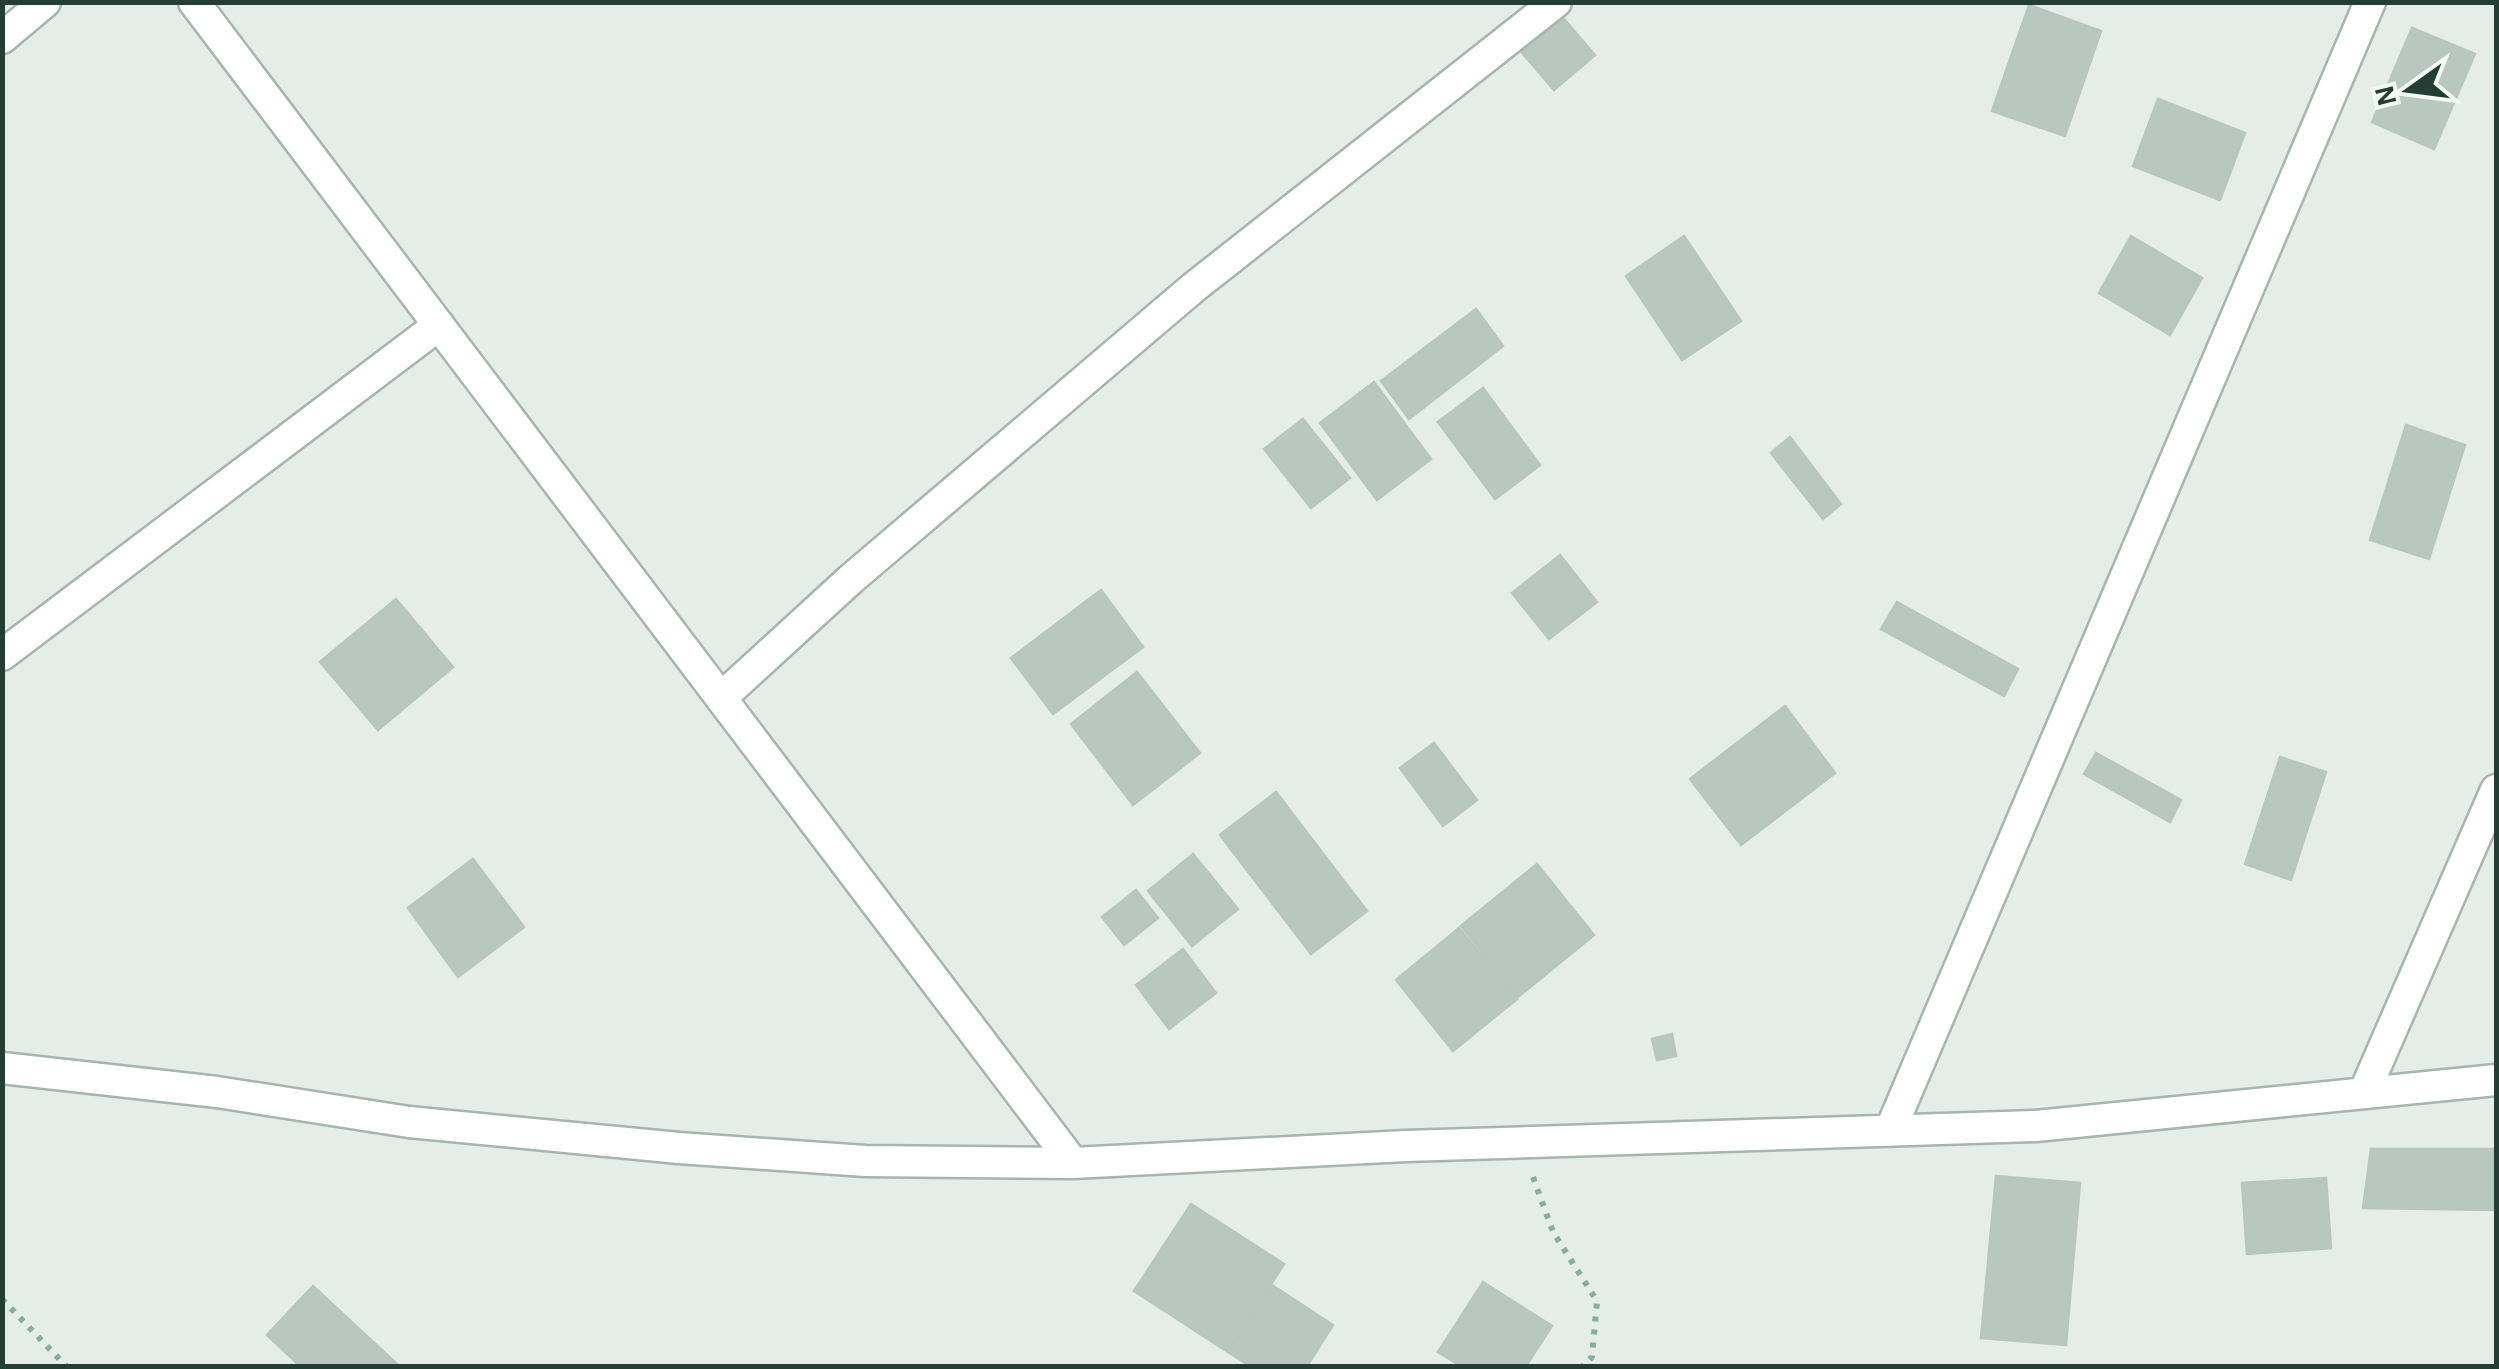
<svg xmlns="http://www.w3.org/2000/svg" width="2499" height="1369" font-family="'Alegreya Sans',sans-serif">
<rect width="100%" height="100%" fill="#e4ede8"/>
<path fill="#b9c7c1" stroke="#b7c6bf" stroke-width="2.5" d="M2029,5L2101,31L2065,136L1992,111Z
M1558,12L1595,55L1554,90L1517,47Z
M2412,28L2475,54L2434,149L2372,122Z
M2158,99L2245,133L2220,200L2133,166Z
M1684,236L1741,321L1682,360L1626,276Z
M2131,236L2202,278L2170,335L2099,293Z
M1476,309L1503,346L1409,419L1381,381Z
M1374,382L1431,459L1377,500L1320,423Z
M1483,388L1540,465L1495,499L1438,422Z
M1303,419L1350,478L1311,508L1264,449Z
M2406,425L2465,445L2429,559L2370,540Z
M1790,437L1841,504L1823,519L1771,453Z
M1560,555L1597,602L1549,639L1512,593Z
M1101,590L1143,647L1053,714L1011,658Z
M396,599L453,667L378,730L320,662Z
M1897,602L2018,669L2004,696L1881,629Z
M1137,672L1200,753L1133,805L1071,724Z
M1785,706L1835,773L1741,845L1690,779Z
M1434,743L1477,800L1443,826L1400,768Z
M2096,753L2181,800L2170,822L2084,774Z
M2280,757L2326,772L2291,880L2245,864Z
M1276,792L1367,911L1311,954L1220,835Z
M1193,854L1238,909L1192,946L1148,891Z
M473,859L524,927L458,977L408,908Z
M1537,864L1594,935L1518,997L1461,926Z
M1136,890L1158,918L1124,945L1102,917Z
M1459,928L1517,999L1453,1051L1396,980Z
M1183,949L1216,993L1169,1029L1136,985Z
M1672,1034L1676,1056L1657,1060L1652,1039Z
M2371,1149H2496V1210L2363,1208Z
M1996,1176L2080,1183L2066,1345L1981,1338Z
M2326,1178L2331,1248L2247,1254L2242,1183Z
M1191,1204L1284,1264L1228,1352L1134,1291Z
M1483,1282L1552,1326L1526,1366H1461L1438,1352Z
M1272,1285L1333,1325L1307,1366H1250L1228,1352Z
M313,1286L399,1366H300L267,1335Z"/>
<g fill="none" stroke-linecap="round" stroke-linejoin="round">
<g stroke="#a7b5af" stroke-width="35">
<path id="minor" d="M194,2L1073,1163
M2,38L45,2
M2,655L439,325
M721,698L851,579L1193,288L1556,2
M2,1068L217,1092L409,1122L679,1148L865,1161L1073,1163L1406,1146L2036,1126L2496,1080
M2364,1093L2496,790
M1890,1131L2370,2"/>
</g>
<path stroke="#86ae9f" stroke-width="6" stroke-dasharray="5 8" stroke-linecap="butt" d="M1533,1177L1553,1232L1597,1301L1592,1357L1583,1366
M2,1299L66,1366"/>
<use href="#minor" stroke="#fff" stroke-width="30"/>
</g>
<rect width="2499" height="1369" fill="none" stroke="#243d35" stroke-width="10"/>
<g transform="translate(2409 90) rotate(256)" stroke="#f4f9f6" stroke-width="8" paint-order="stroke">
<path d="M0-8L18 38L0 25L-18 38Z" fill="#243d35"/>
<text y="-15" font-size="28" font-weight="bold" text-anchor="middle" fill="#243d35">N</text>
</g>
</svg>
